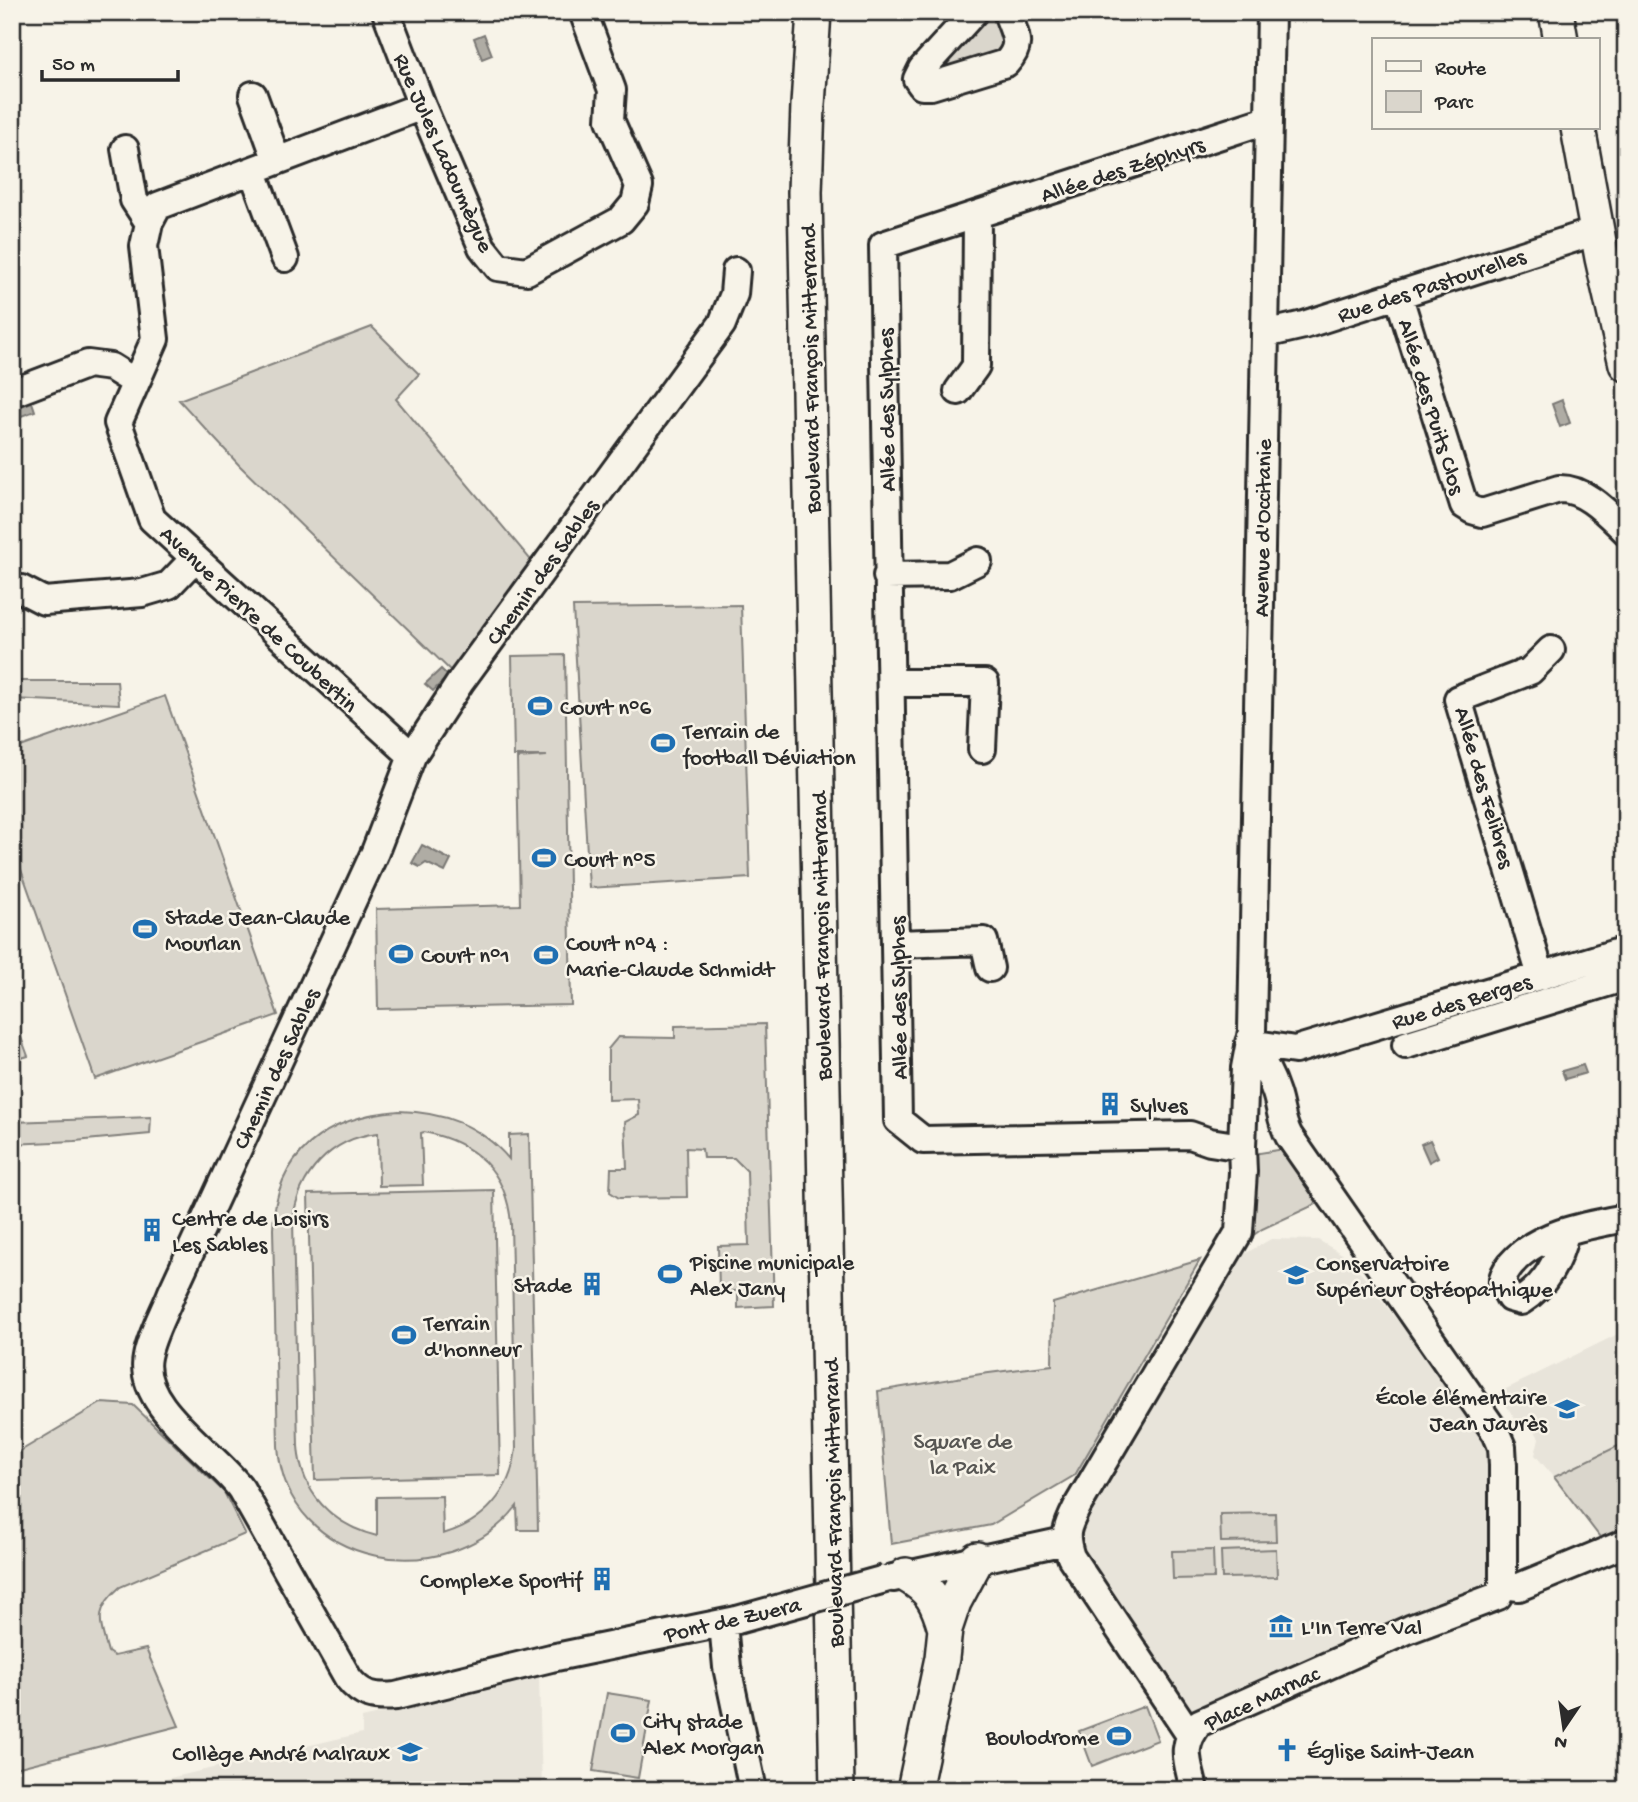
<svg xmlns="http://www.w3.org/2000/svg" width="1638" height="1802" font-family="'Gochi Hand',sans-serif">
<rect width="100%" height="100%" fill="#f7f3e8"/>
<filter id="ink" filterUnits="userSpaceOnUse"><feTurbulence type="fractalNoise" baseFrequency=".0143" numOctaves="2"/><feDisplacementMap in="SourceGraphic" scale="14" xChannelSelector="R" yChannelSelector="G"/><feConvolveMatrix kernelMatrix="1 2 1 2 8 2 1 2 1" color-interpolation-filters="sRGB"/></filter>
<g filter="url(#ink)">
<path fill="#e8e4da" d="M1271,1239L1318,1240L1349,1258L1487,1436L1495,1585L1193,1714L1073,1546L1232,1261Z
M1626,1330V1442L1554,1477L1535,1455L1539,1438L1532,1426L1523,1431L1498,1393Z
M539,1677L542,1790H119L362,1733V1718Z"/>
<path fill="#dad6cc" stroke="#82807c" stroke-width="2" fill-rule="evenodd" d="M983,12H1000L1010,49L934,79L929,69Z
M372,327L419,374L396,399L535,565L455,675L239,465L179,400Z
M741,605L750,878L589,888L573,607Z
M565,655L571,1005L378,1009L376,909L520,905L517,758L547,756H514L512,656Z
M12,681H117L119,704L12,699Z
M165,696L278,1015L95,1079L12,844V750Z
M12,1013L28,1056L12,1061Z
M765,1024L774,1306L738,1308V1291H719L718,1246L749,1245L747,1171L734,1158H703L702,1149L686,1148L687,1197L619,1198L610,1192L611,1168H627L625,1122L639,1115L638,1099L608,1100V1049L618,1037L675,1038V1026Z
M399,1111C443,1112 480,1125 509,1159V1135L529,1134L538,1530H518L517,1506C448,1595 286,1569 278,1446L273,1229C275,1153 328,1116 399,1111ZM424,1132C474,1142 507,1171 511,1224L516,1449C511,1492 484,1522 443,1534L442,1496L377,1497V1536C332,1525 301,1493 298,1446L293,1220C298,1175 331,1138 378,1133L379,1186L423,1185L421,1133Z
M151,1117L150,1134L75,1141L12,1144V1122Z
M1284,1149L1319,1198L1314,1205L1262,1229L1248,1239L1253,1154Z
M494,1190L500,1475L315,1480L308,1194Z
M1200,1260L1075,1475L991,1525L891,1544L878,1391L981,1374L1052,1365L1053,1303Z
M101,1403L133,1405L224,1492L245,1534L120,1587C93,1610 100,1622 108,1652L114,1656L146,1649L179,1726L12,1769V1456Z
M1626,1442V1536L1606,1545L1554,1477Z
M1275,1513L1276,1541L1221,1542L1220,1514Z
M1276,1549L1277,1577L1222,1578L1221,1551Z
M1213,1550L1214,1578L1173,1579L1172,1551Z
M607,1693L652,1700L638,1778L593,1771Z
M1145,1706L1158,1740L1092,1766L1079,1731Z"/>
<path fill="#afaca4" stroke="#7a7874" stroke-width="2" d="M484,34L492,55L482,59L474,38Z
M1562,400L1570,423L1560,427L1552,404Z
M32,402L35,411L16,418L13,409Z
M441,669L448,676L433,691L425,684Z
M422,845L451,860L445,872L426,863L420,867L412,863Z
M1583,1065L1586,1073L1565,1079L1562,1071Z
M1430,1140L1438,1157L1429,1162L1421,1144Z"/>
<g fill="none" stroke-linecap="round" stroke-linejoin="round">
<g stroke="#2b2b2b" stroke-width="32">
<path id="minor" d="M386,12L422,106L482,247L498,267L527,271L621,220L635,203L639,186L610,120L612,90L583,12
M974,12L922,69L917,79L922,86H931L1006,63C1024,44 1014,34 1007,12
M253,95L277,161
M125,149L134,200L149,223
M253,172L285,258
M736,271L734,294L722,324L461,681L412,756L375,852L172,1292C164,1313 151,1335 147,1357C137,1406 214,1452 241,1489L348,1678C362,1696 374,1698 396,1696L551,1658L737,1620
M1398,294L1464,505L1472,510L1482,513L1559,489C1585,488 1608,514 1626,531
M1265,334L1304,325L1597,231
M958,391L976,366L977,216
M12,393L88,364L111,367L135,382
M887,576L950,575L978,561
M12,588L21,589L44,601L142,593L169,585L194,559
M891,683H985L982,749
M412,756L152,519L118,423L155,339L144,246L149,223L158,206L422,106
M896,944L984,941L990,968
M1541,976L1458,699L1530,671L1551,650
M1249,1043L1295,1050L1626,950
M1406,1045L1626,977
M1242,1147L1210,1142L1190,1135L923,1140L898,1120L883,245L1267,120
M1565,1233C1559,1260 1545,1286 1521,1301L1510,1298C1508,1294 1503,1287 1503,1283C1502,1276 1507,1269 1511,1264C1537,1233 1588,1225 1626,1218
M893,1578L1065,1541
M1503,1585L1519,1587L1626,1543
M723,1623L727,1667L753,1790
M1190,1735L1071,1557C1063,1533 1067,1527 1078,1505L1239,1232L1243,1172L1242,1147L1245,1068L1252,1031L1271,12
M1194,1790C1188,1760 1179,1749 1199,1723L1410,1629L1498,1596L1503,1585V1465L1502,1447L1496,1433L1289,1136C1281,1122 1281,1108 1276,1093C1270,1074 1261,1058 1249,1043"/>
</g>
<g stroke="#2b2b2b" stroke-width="38">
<path id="major" d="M814,12L808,105L805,192L837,1790
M1556,12L1561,40
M1578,128L1602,258L1626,364
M906,1575C931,1589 937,1601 945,1629
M914,1790L942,1658L945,1629L954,1602L977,1559"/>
</g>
<use href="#minor" stroke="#f7f3e8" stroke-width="26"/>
<use href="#major" stroke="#f7f3e8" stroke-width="33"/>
<g stroke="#2b2b2b" stroke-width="32" stroke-linecap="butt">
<path id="minor-bridge" d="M737,1620L885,1579"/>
</g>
<use href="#minor-bridge" stroke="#f7f3e8" stroke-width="26"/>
</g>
</g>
<defs>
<g id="stadium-bare" transform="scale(1.89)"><path d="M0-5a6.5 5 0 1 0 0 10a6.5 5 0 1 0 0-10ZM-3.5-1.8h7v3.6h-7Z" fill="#1f6fb2" stroke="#f7f3e8" stroke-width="2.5" paint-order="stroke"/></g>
<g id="building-bare" transform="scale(1.89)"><path d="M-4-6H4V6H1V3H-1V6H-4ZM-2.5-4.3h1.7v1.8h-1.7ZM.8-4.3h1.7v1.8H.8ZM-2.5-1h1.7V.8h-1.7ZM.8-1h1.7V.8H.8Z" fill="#1f6fb2" stroke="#f7f3e8" stroke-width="2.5" paint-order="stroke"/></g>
<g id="university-bare" transform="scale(1.89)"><path d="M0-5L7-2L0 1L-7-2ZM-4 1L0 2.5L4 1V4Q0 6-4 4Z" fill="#1f6fb2" stroke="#f7f3e8" stroke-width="2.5" paint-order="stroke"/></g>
<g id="school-bare" transform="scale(1.89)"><path d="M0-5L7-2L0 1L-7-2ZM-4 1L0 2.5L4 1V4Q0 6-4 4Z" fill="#1f6fb2" stroke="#f7f3e8" stroke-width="2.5" paint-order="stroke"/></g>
<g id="museum-bare" transform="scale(1.89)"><path d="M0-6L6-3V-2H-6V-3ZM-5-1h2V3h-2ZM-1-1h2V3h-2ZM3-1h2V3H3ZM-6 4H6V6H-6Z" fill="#1f6fb2" stroke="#f7f3e8" stroke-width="2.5" paint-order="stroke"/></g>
<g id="church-bare" transform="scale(1.89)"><path d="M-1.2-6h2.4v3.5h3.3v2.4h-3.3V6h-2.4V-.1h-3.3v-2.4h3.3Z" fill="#1f6fb2" stroke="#f7f3e8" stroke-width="2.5" paint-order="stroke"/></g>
</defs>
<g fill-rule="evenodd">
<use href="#stadium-bare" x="540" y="706"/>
<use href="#stadium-bare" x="663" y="743"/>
<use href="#stadium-bare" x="544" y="858"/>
<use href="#stadium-bare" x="145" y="929"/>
<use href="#stadium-bare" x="401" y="954"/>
<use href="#stadium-bare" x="546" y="955"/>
<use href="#building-bare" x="1110" y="1104"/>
<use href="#building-bare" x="152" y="1230"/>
<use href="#stadium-bare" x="670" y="1274"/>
<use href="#university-bare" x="1296" y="1275"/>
<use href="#building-bare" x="592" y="1284"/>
<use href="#stadium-bare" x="404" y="1335"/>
<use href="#school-bare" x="1567" y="1409"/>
<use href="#building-bare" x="602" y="1579"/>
<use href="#museum-bare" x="1281" y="1626"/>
<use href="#stadium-bare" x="623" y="1733"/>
<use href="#stadium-bare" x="1119" y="1736"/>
<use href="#church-bare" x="1287" y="1750"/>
<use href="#school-bare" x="410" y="1752"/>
</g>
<g text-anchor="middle" stroke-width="5" stroke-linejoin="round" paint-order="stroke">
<g font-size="23" fill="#2b2b2b" stroke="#f7f3e8">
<text transform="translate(445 152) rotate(66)" y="8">Rue Jules Ladoumègue</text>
<text transform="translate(1122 168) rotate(-18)" y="8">Allée des Zéphyrs</text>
<text transform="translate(1431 284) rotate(-18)" y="8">Rue des Pastourelles</text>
<text transform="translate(809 369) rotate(-91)" y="8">Boulevard François Mitterrand</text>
<text transform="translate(1433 406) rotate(73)" y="8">Allée des Puits Clos</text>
<text transform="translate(885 410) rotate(-91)" y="8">Allée des Sylphes</text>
<text transform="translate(1261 528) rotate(-89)" y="8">Avenue d'Occitanie</text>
<text transform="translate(541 571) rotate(-54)" y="8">Chemin des Sables</text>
<text transform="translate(260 618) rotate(43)" y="8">Avenue Pierre de Coubertin</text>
<text transform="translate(1486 787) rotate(74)" y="8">Allée des Felibres</text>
<text transform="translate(820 936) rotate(-91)" y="8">Boulevard François Mitterrand</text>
<text transform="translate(897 998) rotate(-91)" y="8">Allée des Sylphes</text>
<text transform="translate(1461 1000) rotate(-17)" y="8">Rue des Berges</text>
<text transform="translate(275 1068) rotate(-65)" y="8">Chemin des Sables</text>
<text transform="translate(832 1503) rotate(-91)" y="8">Boulevard François Mitterrand</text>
<text transform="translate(732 1618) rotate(-13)" y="8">Pont de Zuera</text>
<text transform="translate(1261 1697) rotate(-25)" y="8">Place Marnac</text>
</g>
<g font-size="23" fill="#2b2b2b" stroke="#f7f3e8" text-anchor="start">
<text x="560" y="714">Court n°6</text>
<text x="683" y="738">Terrain de<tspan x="683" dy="26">football Déviation</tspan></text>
<text x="564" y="866">Court n°5</text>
<text x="165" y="924">Stade Jean-Claude<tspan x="165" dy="26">Mourlan</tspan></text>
<text x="566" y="950">Court n°4 :<tspan x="566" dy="26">Marie-Claude Schmidt</tspan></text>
<text x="421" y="962">Court n°1</text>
<text x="1130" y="1112">Sylves</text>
<text x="172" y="1225">Centre de Loisirs<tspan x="172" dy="26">Les Sables</tspan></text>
<text x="690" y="1269">Piscine municipale<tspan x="690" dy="26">Alex Jany</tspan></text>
<text x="1316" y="1270">Conservatoire<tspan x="1316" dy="26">Supérieur Ostéopathique</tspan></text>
<text x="572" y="1292" text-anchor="end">Stade</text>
<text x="424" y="1330">Terrain<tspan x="424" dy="26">d'honneur</tspan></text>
<text x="1547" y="1404" text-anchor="end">École élémentaire<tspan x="1547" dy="26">Jean Jaurès</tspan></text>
<text x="582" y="1587" text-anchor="end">Complexe Sportif</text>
<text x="1301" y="1634">L'In Terre Val</text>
<text x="643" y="1728">City stade<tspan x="643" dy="26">Alex Morgan</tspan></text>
<text x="1099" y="1744" text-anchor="end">Boulodrome</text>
<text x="1307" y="1758">Église Saint-Jean</text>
<text x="390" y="1760" text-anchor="end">Collège André Malraux</text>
</g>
<g font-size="23" fill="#575653" stroke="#f7f3e8">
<text x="963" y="1448">Square de<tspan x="963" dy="26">la Paix</tspan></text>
</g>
</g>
<rect width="1638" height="1802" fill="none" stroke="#f7f3e8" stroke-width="42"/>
<rect x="21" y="21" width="1596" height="1760" fill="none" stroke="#2b2b2b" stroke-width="2.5" filter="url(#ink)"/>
<rect x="1372" y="38" width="228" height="91" fill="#f7f3e8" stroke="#a5a39c" stroke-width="2"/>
<rect x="1386" y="61" width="35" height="10" fill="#f7f3e8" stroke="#a5a39c" stroke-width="2"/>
<text x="1435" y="74" font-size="21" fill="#2b2b2b">Route</text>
<rect x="1386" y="91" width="35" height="21" fill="#dad6cc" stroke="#a5a39c" stroke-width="2"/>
<text x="1435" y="108" font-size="21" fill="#2b2b2b">Parc</text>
<g transform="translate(1564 1728) rotate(193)" stroke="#f7f3e8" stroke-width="5" paint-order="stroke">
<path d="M0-5L12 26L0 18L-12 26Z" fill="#2b2b2b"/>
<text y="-10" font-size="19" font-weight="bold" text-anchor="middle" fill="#2b2b2b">N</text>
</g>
<path d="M42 70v10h136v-10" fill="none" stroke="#2b2b2b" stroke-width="3.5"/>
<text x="52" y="70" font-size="21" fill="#2b2b2b" stroke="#f7f3e8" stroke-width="5" paint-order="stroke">50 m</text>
</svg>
